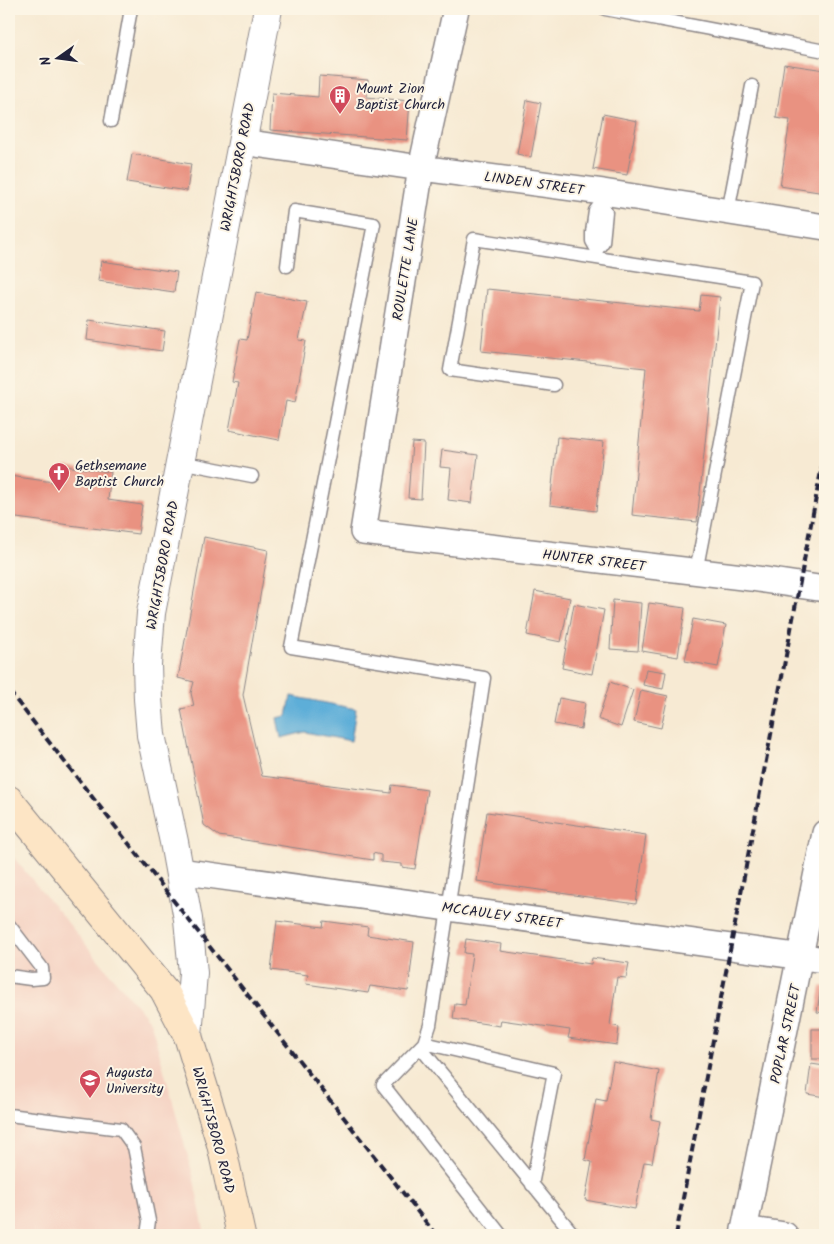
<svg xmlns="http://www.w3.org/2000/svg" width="834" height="1244" font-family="Kalam,sans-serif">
<rect width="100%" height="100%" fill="#fcf5e5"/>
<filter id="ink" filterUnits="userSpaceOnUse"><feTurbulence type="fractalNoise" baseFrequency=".02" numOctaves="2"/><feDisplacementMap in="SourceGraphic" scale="10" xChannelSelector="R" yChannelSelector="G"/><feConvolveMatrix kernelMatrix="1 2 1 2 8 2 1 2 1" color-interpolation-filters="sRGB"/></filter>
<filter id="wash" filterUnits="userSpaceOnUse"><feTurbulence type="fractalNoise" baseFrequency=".0096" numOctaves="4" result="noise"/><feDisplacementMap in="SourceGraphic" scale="20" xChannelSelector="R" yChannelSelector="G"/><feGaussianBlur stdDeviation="1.12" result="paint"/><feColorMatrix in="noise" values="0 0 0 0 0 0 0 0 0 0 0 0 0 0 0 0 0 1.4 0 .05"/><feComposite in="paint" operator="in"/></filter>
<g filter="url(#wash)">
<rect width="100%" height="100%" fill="#f7ead3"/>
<path fill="#f5d2c2" d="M9,852L151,1023L193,1175L205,1235H9Z"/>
<path fill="#5daed8" stroke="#40688a" d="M291,696L356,709L351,741L305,732L281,738L277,718L287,716Z"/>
<g id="blocks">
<path fill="#e99281" d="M784,64L825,70V193L780,186L790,120L776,118Z
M319,76L368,80L367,97L410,101L407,140L270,130L272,93L318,97Z
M527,100L541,103L531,157L517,154Z
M603,114L637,121L627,175L593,169Z
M132,154L191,164L187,191L127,182Z
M101,261L177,272L174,292L98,281Z
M487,289L699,311L701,295L720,297L697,522L632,515L646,368L481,351Z
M256,292L307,302L299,340L306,341L295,403L286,401L279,440L229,430L238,383L232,382L240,339L247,340Z
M89,320L165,331L162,351L87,340Z
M557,437L604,442L596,511L550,505Z
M412,442L424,443L421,499L408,498Z
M442,450L478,455L472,503L448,500L451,468L440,467Z
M64,466L111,472L108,500L142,505L138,534L9,517V476L61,483Z
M204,537L268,550L243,695L262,776L391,793L392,785L427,790L415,869L402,867V864L381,862V855L373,853V860L219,836L204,825L181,709L194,706L191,693L194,682L178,678Z
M535,591L570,598L561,642L527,635Z
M613,600L641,603L638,651L610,649Z
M649,603L685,608L678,657L642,651Z
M574,604L604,610L592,674L562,668Z
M693,619L726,625L718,667L685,661Z
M646,669L666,672L663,689L643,685Z
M610,682L633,690L621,727L598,719Z
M641,690L668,696L661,728L634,722Z
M559,698L585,703L581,729L554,724Z
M487,812L646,835L636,904L477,881Z
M277,921L323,927L324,921L368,927L367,935L414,942L408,991L370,986L368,993L306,984L308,975L271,970Z
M466,939L501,944L500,951L591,964L592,958L629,963L626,978L617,977L610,1025L619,1027L617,1045L568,1038L570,1030L501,1020L500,1026L453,1019L455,1004L465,1005L472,954L464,953Z
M821,986L825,987V1013L817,1012Z
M812,1029H825V1059H812Z
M613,1062L659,1071L651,1119L660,1121L652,1163L644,1162L635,1209L585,1200L592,1162L585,1160L596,1099L606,1101Z
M811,1064L825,1066V1097L807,1094Z"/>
</g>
</g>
<g filter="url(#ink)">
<use href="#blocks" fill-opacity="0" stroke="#8c8687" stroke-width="1"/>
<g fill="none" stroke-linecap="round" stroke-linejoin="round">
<g stroke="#8c8687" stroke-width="15">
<path id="service" d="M605,9L825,51
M111,121L131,9
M728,212L752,86
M597,250L592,241V232L595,211L601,203L603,192
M596,257L597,250L603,242L606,212L601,203
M287,266L294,211L374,224L291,647L484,678L430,1025L424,1043L383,1085L501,1235
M554,385L450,370L474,239L752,282L696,572
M180,462L252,476
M9,925L42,968L43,978L31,979L9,976
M424,1043L554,1073L532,1185
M420,1047L574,1235
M9,1115L121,1129L134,1147L149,1221L147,1235"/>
</g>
<g stroke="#8c8687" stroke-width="28">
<path id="minor" d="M456,9L421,168L363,532L751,578L825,589
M242,142L421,168L603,192L825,227
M179,871L825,960
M744,1229L785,1235
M743,1235L825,833"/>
</g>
<g stroke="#8c8687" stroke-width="30">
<path id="tertiary" d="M188,1036L193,973L188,919L174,842L151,735L148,699L147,664L151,613L268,9"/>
</g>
<g stroke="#8c8687" stroke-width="30">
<path id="secondary" d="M9,800L164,990L188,1036L221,1144L241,1235"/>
</g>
<use href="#service" stroke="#fff" stroke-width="12"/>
<use href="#minor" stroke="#fff" stroke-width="25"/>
<use href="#tertiary" stroke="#fff" stroke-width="28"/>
<use href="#secondary" stroke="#fde5c5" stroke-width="28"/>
<path stroke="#22223b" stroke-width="4" stroke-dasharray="8 4" stroke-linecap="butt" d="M9,691L436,1235
M676,1235L825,450"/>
</g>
</g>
<defs>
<g id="building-pin" transform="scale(1.125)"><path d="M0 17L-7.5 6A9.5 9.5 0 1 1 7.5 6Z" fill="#d1495b" stroke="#fcf5e5"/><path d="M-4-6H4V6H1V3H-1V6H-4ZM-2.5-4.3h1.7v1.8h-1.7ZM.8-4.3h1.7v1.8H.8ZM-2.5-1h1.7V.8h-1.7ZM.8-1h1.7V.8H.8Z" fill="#fff"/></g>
<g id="church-pin" transform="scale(1.125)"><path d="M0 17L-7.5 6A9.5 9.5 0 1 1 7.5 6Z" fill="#d1495b" stroke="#fcf5e5"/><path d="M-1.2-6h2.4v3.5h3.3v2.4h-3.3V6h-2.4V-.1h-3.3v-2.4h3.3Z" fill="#fff"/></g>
<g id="university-pin" transform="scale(1.125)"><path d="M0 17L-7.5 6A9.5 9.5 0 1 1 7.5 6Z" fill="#d1495b" stroke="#fcf5e5"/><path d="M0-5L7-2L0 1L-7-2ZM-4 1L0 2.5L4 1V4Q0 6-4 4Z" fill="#fff"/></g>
</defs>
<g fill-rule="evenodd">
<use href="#building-pin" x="340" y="96"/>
<use href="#church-pin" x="59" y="473"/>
<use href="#university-pin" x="90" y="1080"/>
</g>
<g text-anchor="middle" stroke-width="4" stroke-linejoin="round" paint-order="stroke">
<g font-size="14" fill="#22223b" stroke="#fcf5e5" text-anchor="start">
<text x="356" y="93">Mount Zion<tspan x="356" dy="16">Baptist Church</tspan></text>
<text x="75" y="470">Gethsemane<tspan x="75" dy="16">Baptist Church</tspan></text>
<text x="106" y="1077">Augusta<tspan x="106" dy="16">University</tspan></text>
</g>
<g font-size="14" fill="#22223b" stroke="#fcf5e5">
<text transform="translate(237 167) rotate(-79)" y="5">WRIGHTSBORO ROAD</text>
<text transform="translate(534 183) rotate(8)" y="5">LINDEN STREET</text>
<text transform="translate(405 269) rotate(-81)" y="5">ROULETTE LANE</text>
<text transform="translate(594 560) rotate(7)" y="5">HUNTER STREET</text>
<text transform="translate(162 565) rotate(-80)" y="5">WRIGHTSBORO ROAD</text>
<text transform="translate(502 915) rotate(8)" y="5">MCCAULEY STREET</text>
<text transform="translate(785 1034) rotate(-78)" y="5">POPLAR STREET</text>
<text transform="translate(214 1130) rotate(75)" y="5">WRIGHTSBORO ROAD</text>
</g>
</g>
<rect width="834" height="1244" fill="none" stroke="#fcf5e5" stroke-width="30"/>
<g transform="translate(58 58) rotate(256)" stroke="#fcf5e5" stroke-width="4" paint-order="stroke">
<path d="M0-4L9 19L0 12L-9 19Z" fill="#22223b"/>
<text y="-8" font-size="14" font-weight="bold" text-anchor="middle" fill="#22223b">N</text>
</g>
</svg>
